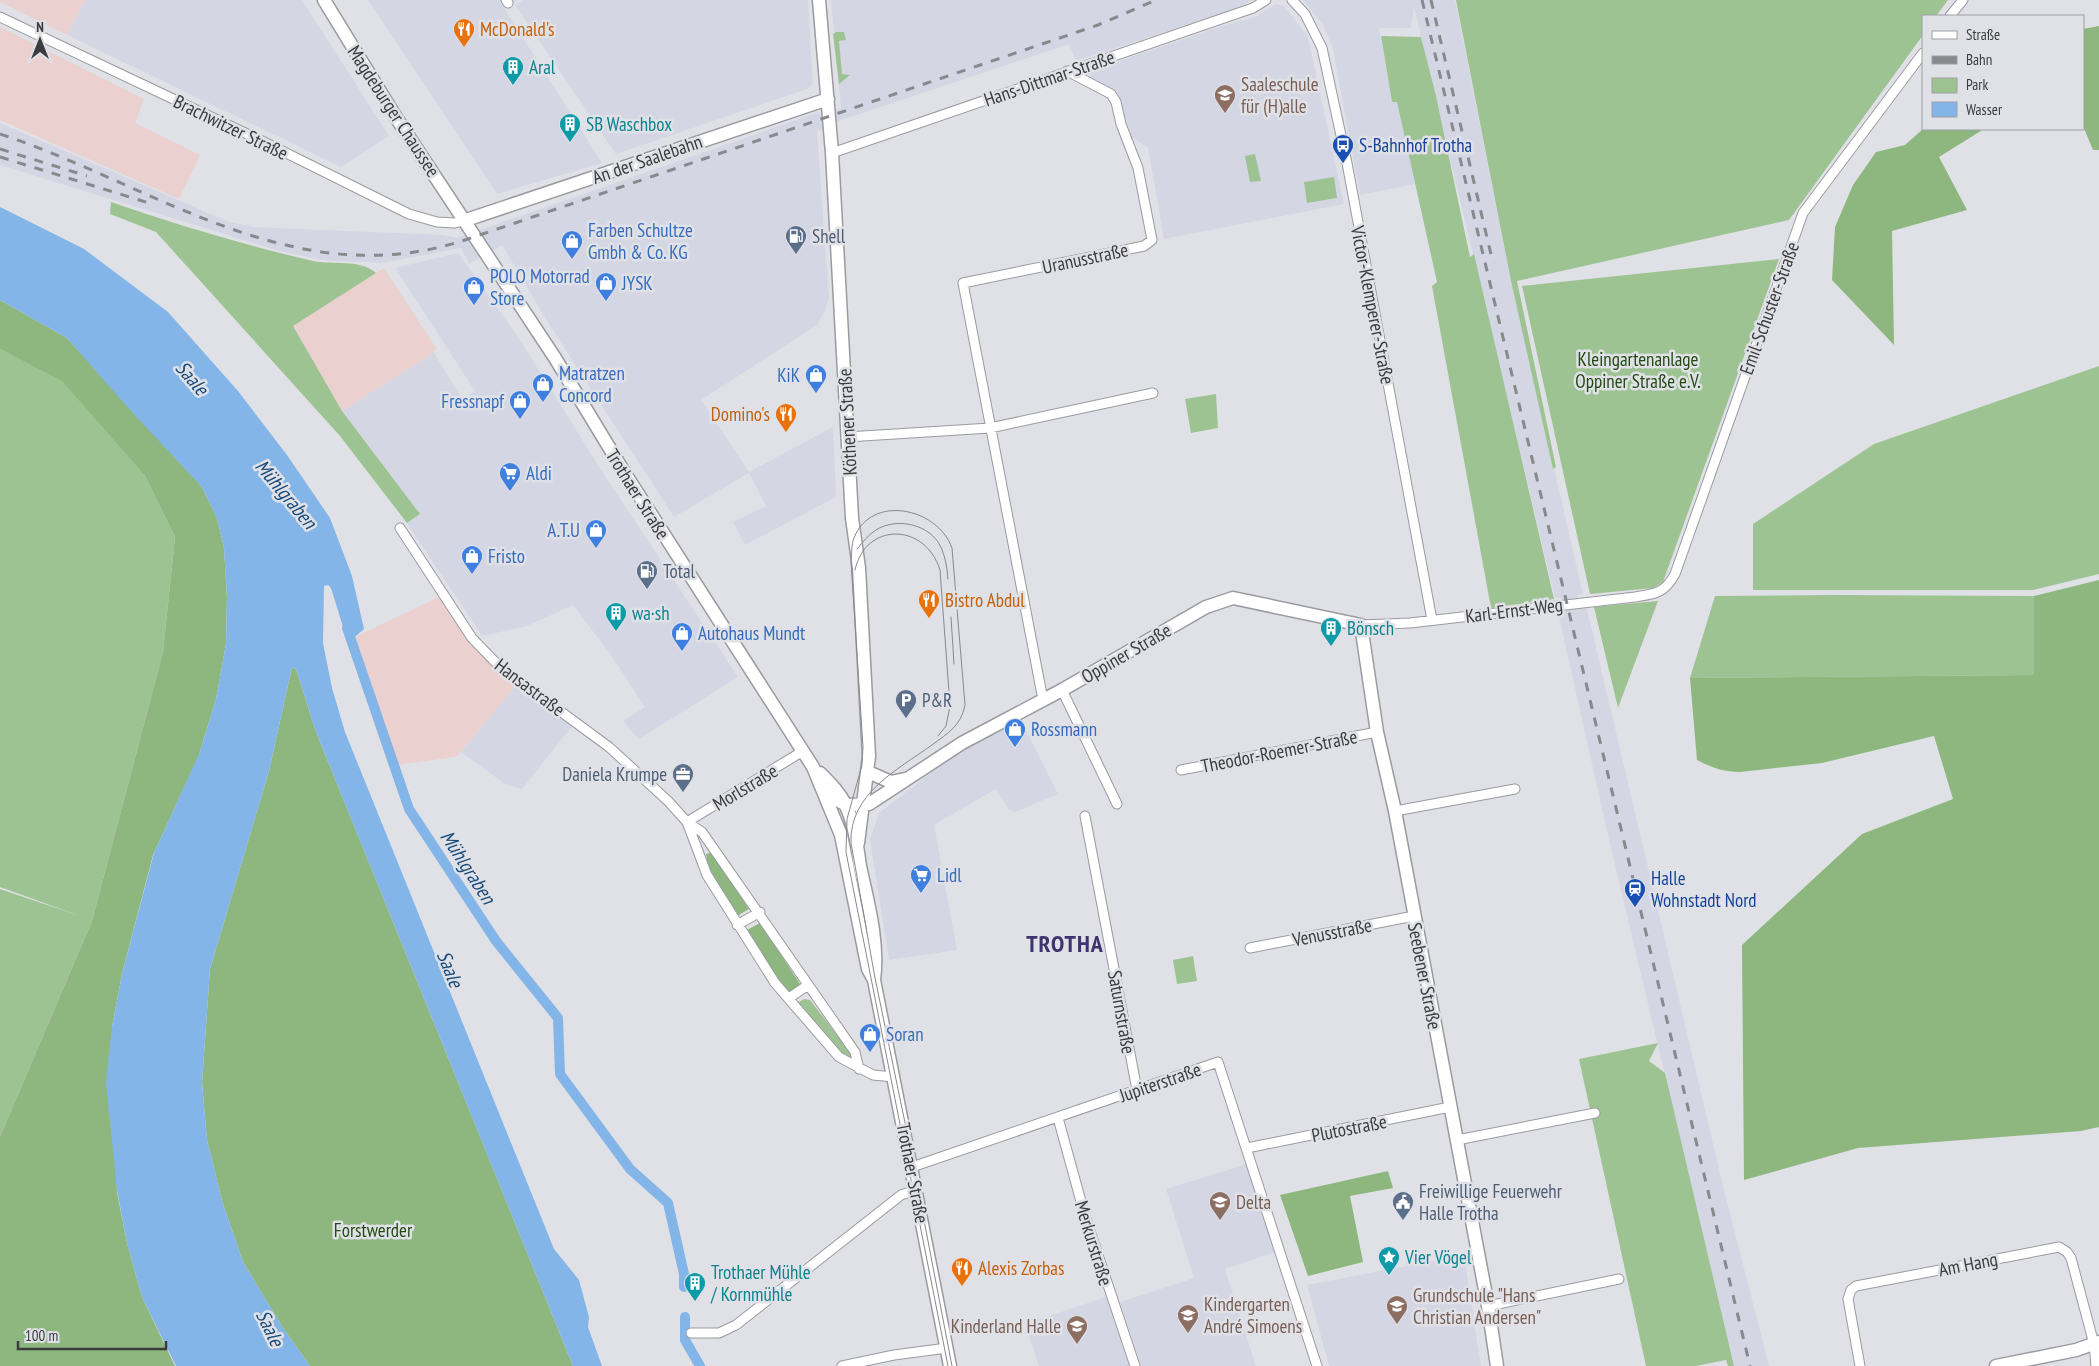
<svg xmlns="http://www.w3.org/2000/svg" width="2099" height="1366" font-family="'PT Sans Narrow',sans-serif">
<rect width="100%" height="100%" fill="#e0e1e7"/>
<path fill="#d4d6e4" d="M85,0H302L389,136L341,167L67,35Z
M368,0H518L504,8L602,163L497,194Z
M523,0H808L813,84L807,89L616,154L515,5Z
M831,0H1252L1238,8L1076,61L1069,44L841,120L817,132L829,298L824,313L817,325L701,400L749,472L833,427L836,497L745,545L733,522L766,506L749,473L674,517L547,321L502,245L469,264L461,248L382,263L321,260L280,251L0,165V123L229,222L254,227L444,235L457,238L819,112L820,116L841,108Z
M1303,0H1455L1511,281L1583,594L1577,595L1581,609H1587L1723,1186L1769,1366H1734L1610,844L1558,613L1564,612L1561,598H1555L1414,7L1411,28H1379L1392,102L1397,101L1415,184L1360,195L1333,49L1323,25Z
M1276,4L1285,7L1308,37L1344,204L1164,239L1148,148L1132,137L1117,91L1090,78V71L1228,24L1255,17Z
M458,253L518,337L603,473L738,677L639,739L623,721L645,707L611,655L573,605L527,626L482,636L407,523L420,514L342,411L434,353L463,400L475,391L395,268Z
M514,687L572,726L522,789L505,784L461,752Z
M1021,720L1058,794L1015,812L1009,810L996,789L934,825L957,950L889,960L870,840L879,813L964,747Z
M1247,1164L1275,1252L1225,1269L1256,1366H1141L1120,1302L1194,1278L1166,1189Z
M1464,1255L1481,1366H1329L1307,1285Z
M1106,1297L1129,1366H1039L1025,1324Z"/>
<path fill="#ebd0d0" d="M0,0H85L67,35L0,2Z
M0,27L144,99L135,123L200,155L179,199L0,120Z
M384,268L436,348L434,353L342,411L292,326Z
M439,597L472,638L520,681L456,757L395,765L353,638Z"/>
<path fill="#9ec393" d="M1456,0H1948L1936,16H1923V35L1789,220L1517,281L1556,467L1553,469L1511,281Z
M836,32H844L846,40L839,41L842,74L850,75L839,84L833,34Z
M1381,36L1421,37L1436,96L1470,257L1474,254L1554,599L1491,608L1432,286L1437,282L1397,102H1392Z
M1255,154L1261,181L1250,182L1245,156Z
M1334,177L1337,198L1307,203L1304,182Z
M111,202C178,225 244,245 313,261C333,265 361,259 376,273L293,326L342,411L420,514L407,523L340,436L156,232L110,214Z
M1779,259L1663,582L1653,588L1590,594L1522,286Z
M0,349L62,380L145,476L175,537L163,652L92,921L0,1137V889L80,916L0,887Z
M2099,366V574L2033,590H1753V524L1874,444Z
M1216,394L1218,428L1191,433L1185,399Z
M1833,595L2034,596V675L1690,678L1715,596Z
M1658,601L1618,708L1594,607Z
M1193,956L1197,981L1177,984L1173,960Z
M804,999L810,1000L850,1052L853,1060L843,1056L801,1009L799,1002Z
M1658,1043L1649,1061L1665,1073L1734,1366H1728L1726,1360L1696,1366H1646L1579,1059Z"/>
<path fill="#8db77f" d="M2099,26V150H2093L2083,126V29Z
M1923,129H1984L1939,157L1967,210L1892,231L1894,345L1832,280L1835,227L1853,185L1876,152L1905,145Z
M0,300L67,338L202,487L217,518L224,548L227,597L226,644L216,699L199,755L153,855L122,974L112,1027L117,1192L127,1243L142,1297L175,1366H0V1137L92,921L163,652L175,537L145,476L62,381L0,349Z
M2099,580V1127L2081,1131L1858,1148L1744,1180L1742,945L1862,834L1953,799L1934,736L1822,763L1740,772C1724,772 1712,768 1697,760L1690,678L2034,675V596Z
M292,667L296,669L316,732L573,1366H310L283,1328L243,1262L222,1201L207,1140L202,1083L210,969L269,771Z
M710,853L715,856L749,909L737,916L708,866L706,854Z
M760,923L800,984L790,993L776,978L747,930Z
M1388,1171L1393,1188L1350,1196L1363,1262L1308,1276L1280,1195Z"/>
<path fill="#84b5e8" d="M0,207L84,249L168,312L238,391L287,455L330,518L352,576L364,629L348,643L331,588L328,585L324,586L323,643L332,688L345,732L554,1249L579,1280L589,1317L588,1327L602,1366H573L316,732L296,669L292,667L269,771L210,969L202,1083L207,1140L222,1201L243,1262L283,1328L310,1366H176L142,1297L127,1243L117,1190L106,1083L112,1027L122,974L154,853L200,752L216,699L226,644L227,597L224,548L217,518L202,487L131,411L67,338L0,300Z"/>
<g fill="none" stroke-linecap="round" stroke-linejoin="round">
<path stroke="#84b5e8" stroke-width="10" d="M347,628L409,809L496,941L558,1018L560,1074L630,1169L668,1203L684,1274V1287
M685,1317V1340L700,1366"/>
<g stroke="#9a9aa0" stroke-width="11">
<path id="street" d="M506,0L508,3
M1292,0L1305,14L1322,48L1347,163L1432,620
M1950,16L1963,0
M0,17L260,140L409,214L437,222L455,223L466,220
M832,153L1253,8L1266,0
M847,437L990,428L1153,393
M400,528L472,638L499,666L609,747L668,801L687,822L702,832L855,1052L859,1069
M1361,625L1410,623L1635,597C1655,594 1665,593 1675,574L1803,213L1923,53
M1062,690L1117,804
M1043,700L963,283L1144,246L1152,240L1138,168L1121,124L1116,102L1111,94L1067,71
M1181,770L1377,732
M1395,811L1515,789
M1085,816L1137,1090
M687,822L707,875L775,983L839,1057L873,1075L894,1077
M687,822L803,751
M737,925L760,912
M1250,948L1414,916
M789,998L808,985
M1058,1118L1085,1216L1135,1366
M1457,1140L1595,1113
M1247,1148L1450,1107
M912,1167L1218,1062L1317,1366
M1488,1306L1619,1279
M691,1333H719L736,1325L901,1195L916,1190
M842,1366L894,1355L947,1348
M1860,1366L1848,1299L1851,1290L1856,1286L2059,1247L2067,1252L2071,1258L2094,1344L2096,1366"/>
</g>
<g stroke="#9a9aa0" stroke-width="15">
<path id="secondary" d="M324,0L395,116L555,358L624,472L813,767L841,835L868,969L874,980L950,1366
M819,0L832,153L852,518L859,568L869,756L858,843
M466,220L828,99
M868,772L891,782L905,779
M820,773C830,783 840,793 846,806C855,825 857,846 860,866C868,903 879,942 874,980
M825,793L846,805L869,804L962,743L1062,690L1206,607L1233,598L1361,625L1377,732L1395,811L1488,1306L1497,1366
M1996,1366L2076,1350L2099,1342"/>
</g>
<use href="#street" stroke="#fff" stroke-width="9"/>
<use href="#secondary" stroke="#fff" stroke-width="12"/>
<path stroke="#88898d" stroke-width="1" d="M857,549C863,542 868,535 876,530C895,518 925,523 938,542C945,553 947,567 948,579
M855,570C865,522 925,522 940,570L950,706L946,726L938,736
M951,617L954,664
M948,1366L846,852L847,819L862,765L863,747L851,562C852,555 851,545 854,538C871,494 937,507 952,548L965,705C961,726 948,733 932,745C897,770 849,794 851,843L875,978L909,1142L952,1366"/>
<path stroke="#88898d" stroke-width="3" stroke-dasharray="9 9" stroke-linecap="butt" d="M1422,0L1750,1366
M1431,0L1493,263
M0,134C155,185 294,296 465,240L1098,25L1156,0
M0,149L87,176
M0,157L149,203"/>
</g>
<defs>
<g id="restaurant-pin" transform="scale(1.125)"><path d="M0 17L-7.5 6A9.5 9.5 0 1 1 7.5 6Z" fill="#e8710a" stroke="#e0e1e7"/><path d="M-5-6h1v4h1v-4h1v4h1v-4h1v5L-1.5 .5V6h-2V.5L-5-1ZM5-6V6H3V1.5H1.5Q1.5-4 5-6Z" fill="#fff"/></g>
<g id="building-pin" transform="scale(1.125)"><path d="M0 17L-7.5 6A9.5 9.5 0 1 1 7.5 6Z" fill="#0f9aa8" stroke="#e0e1e7"/><path d="M-4-6H4V6H1V3H-1V6H-4ZM-2.5-4.3h1.7v1.8h-1.7ZM.8-4.3h1.7v1.8H.8ZM-2.5-1h1.7V.8h-1.7ZM.8-1h1.7V.8H.8Z" fill="#fff"/></g>
<g id="school-pin" transform="scale(1.125)"><path d="M0 17L-7.5 6A9.5 9.5 0 1 1 7.5 6Z" fill="#8d6e63" stroke="#e0e1e7"/><path d="M0-5L7-2L0 1L-7-2ZM-4 1L0 2.5L4 1V4Q0 6-4 4Z" fill="#fff"/></g>
<g id="bus-pin" transform="scale(1.125)"><path d="M0 17L-7.5 6A9.5 9.5 0 1 1 7.5 6Z" fill="#1a4fb4" stroke="#e0e1e7"/><path d="M-5-6H5V4H4V6H2V4H-2V6H-4V4H-5ZM-3.5-4V0h7V-4ZM-3.5 1.2v1.5H-2V1.2ZM2 1.2v1.5H3.5V1.2Z" fill="#fff"/></g>
<g id="fuel-pin" transform="scale(1.125)"><path d="M0 17L-7.5 6A9.5 9.5 0 1 1 7.5 6Z" fill="#5c6f8a" stroke="#e0e1e7"/><path d="M-5.5-6h7V0h2V4h1.3V-2.5L3-4.5l.8-.8L6-3V5H2.5V1h-1V6h-7ZM-4.2-4.7v3.2H.2V-4.7Z" fill="#fff"/></g>
<g id="shop-pin" transform="scale(1.125)"><path d="M0 17L-7.5 6A9.5 9.5 0 1 1 7.5 6Z" fill="#3f7fe0" stroke="#e0e1e7"/><path d="M-5-2.5h2.3a2.7 3.5 0 0 1 5.4 0H5L5.5 6h-11ZM-1.5-2.5h3a1.5 2.3 0 0 0-3 0Z" fill="#fff"/></g>
<g id="supermarket-pin" transform="scale(1.125)"><path d="M0 17L-7.5 6A9.5 9.5 0 1 1 7.5 6Z" fill="#3f7fe0" stroke="#e0e1e7"/><path d="M-6-5.5h2.5l.6 2H6L4.5 2H-2.5L-4.4-4H-6ZM-1.5 3.2a1.3 1.3 0 1 0 .1 0ZM3 3.2a1.3 1.3 0 1 0 .1 0Z" fill="#fff"/></g>
<g id="parking-pin" transform="scale(1.125)"><path d="M0 17L-7.5 6A9.5 9.5 0 1 1 7.5 6Z" fill="#5c6f8a" stroke="#e0e1e7"/><path d="M-3.5-5.5H1a3.5 3.5 0 0 1 0 7H-1V5.5H-3.5ZM-1-3.4V-.6H.8a1.4 1.4 0 0 0 0-2.8Z" fill="#fff"/></g>
<g id="office-pin" transform="scale(1.125)"><path d="M0 17L-7.5 6A9.5 9.5 0 1 1 7.5 6Z" fill="#5c6f8a" stroke="#e0e1e7"/><path d="M-6-3h4V-5.5h4V-3h4V5H-6ZM-1-4.5V-3h2v-1.5ZM-6 0V1H6V0Z" fill="#fff"/></g>
<g id="station-pin" transform="scale(1.125)"><path d="M0 17L-7.5 6A9.5 9.5 0 1 1 7.5 6Z" fill="#1a4fb4" stroke="#e0e1e7"/><path d="M-3-6H3Q5-6 5-4V2Q5 4 3 4L4.5 6H3L1.5 4h-3L-3 6H-4.5L-3 4Q-5 4-5 2V-4Q-5-6-3-6ZM-3.5-4v3h7v-3ZM-3.5 1v1.5H-2V1ZM2 1v1.5H3.5V1Z" fill="#fff"/></g>
<g id="civic-pin" transform="scale(1.125)"><path d="M0 17L-7.5 6A9.5 9.5 0 1 1 7.5 6Z" fill="#5c6f8a" stroke="#e0e1e7"/><path d="M-.6-6.5H3V-4.5H.6V-3L4-1V1h2V6H-6V1h2V-1L-.6-3ZM-1.2 2.5V6h2.4V2.5Z" fill="#fff"/></g>
<g id="sight-pin" transform="scale(1.125)"><path d="M0 17L-7.5 6A9.5 9.5 0 1 1 7.5 6Z" fill="#0f9aa8" stroke="#e0e1e7"/><path d="M0-6L1.8-2.2L6-1.7L2.9 1.2L3.7 5.4L0 3.3L-3.7 5.4L-2.9 1.2L-6-1.7L-1.8-2.2Z" fill="#fff"/></g>
</defs>
<g fill-rule="evenodd">
<use href="#restaurant-pin" x="464" y="29"/>
<use href="#building-pin" x="513" y="67"/>
<use href="#school-pin" x="1225" y="95"/>
<use href="#building-pin" x="570" y="124"/>
<use href="#bus-pin" x="1343" y="145"/>
<use href="#fuel-pin" x="796" y="236"/>
<use href="#shop-pin" x="572" y="241"/>
<use href="#shop-pin" x="606" y="283"/>
<use href="#shop-pin" x="474" y="287"/>
<use href="#shop-pin" x="816" y="375"/>
<use href="#shop-pin" x="543" y="384"/>
<use href="#shop-pin" x="520" y="401"/>
<use href="#restaurant-pin" x="786" y="414"/>
<use href="#supermarket-pin" x="510" y="473"/>
<use href="#shop-pin" x="596" y="530"/>
<use href="#shop-pin" x="472" y="556"/>
<use href="#fuel-pin" x="647" y="571"/>
<use href="#restaurant-pin" x="929" y="600"/>
<use href="#building-pin" x="616" y="613"/>
<use href="#building-pin" x="1331" y="628"/>
<use href="#shop-pin" x="682" y="633"/>
<use href="#parking-pin" x="906" y="700"/>
<use href="#shop-pin" x="1015" y="729"/>
<use href="#office-pin" x="683" y="774"/>
<use href="#supermarket-pin" x="921" y="875"/>
<use href="#station-pin" x="1635" y="889"/>
<use href="#shop-pin" x="870" y="1034"/>
<use href="#school-pin" x="1220" y="1202"/>
<use href="#civic-pin" x="1403" y="1202"/>
<use href="#sight-pin" x="1389" y="1257"/>
<use href="#restaurant-pin" x="962" y="1268"/>
<use href="#building-pin" x="695" y="1283"/>
<use href="#school-pin" x="1397" y="1306"/>
<use href="#school-pin" x="1188" y="1315"/>
<use href="#school-pin" x="1077" y="1326"/>
</g>
<g text-anchor="middle" stroke-width="5" stroke-linejoin="round" paint-order="stroke">
<g font-size="19" fill="#c56008" stroke="#e0e1e7" text-anchor="start">
<text x="480" y="36">McDonald's</text>
<text x="770" y="421" text-anchor="end">Domino's</text>
<text x="945" y="607">Bistro Abdul</text>
<text x="978" y="1275">Alexis Zorbas</text>
</g>
<g font-size="19" fill="#0d838f" stroke="#e0e1e7" text-anchor="start">
<text x="529" y="74">Aral</text>
<text x="586" y="131">SB Waschbox</text>
<text x="632" y="620">wa·sh</text>
<text x="1347" y="635">Bönsch</text>
<text x="1405" y="1264">Vier Vögel</text>
<text x="711" y="1279">Trothaer Mühle<tspan x="711" dy="22">/ Kornmühle</tspan></text>
</g>
<g font-size="19" fill="#3b3c3e" stroke="#e0e1e7">
<text transform="translate(1049 78) rotate(-19)" y="7">Hans-Dittmar-Straße</text>
<text transform="translate(394 111) rotate(57)" y="7">Magdeburger Chaussee</text>
<text transform="translate(231 127) rotate(26)" y="7">Brachwitzer Straße</text>
<text transform="translate(647 159) rotate(-19)" y="7">An der Saalebahn</text>
<text transform="translate(1085 258) rotate(-12)" y="7">Uranusstraße</text>
<text transform="translate(1373 305) rotate(79)" y="7">Victor-Klemperer-Straße</text>
<text transform="translate(1769 308) rotate(-70)" y="7">Emil-Schuster-Straße</text>
<text transform="translate(847 422) rotate(-93)" y="7">Köthener Straße</text>
<text transform="translate(638 494) rotate(58)" y="7">Trothaer Straße</text>
<text transform="translate(1514 610) rotate(-7)" y="7">Karl-Ernst-Weg</text>
<text transform="translate(1126 653) rotate(-30)" y="7">Oppiner Straße</text>
<text transform="translate(530 687) rotate(37)" y="7">Hansastraße</text>
<text transform="translate(1279 751) rotate(-11)" y="7">Theodor-Roemer-Straße</text>
<text transform="translate(745 787) rotate(-31)" y="7">Morlstraße</text>
<text transform="translate(1332 932) rotate(-11)" y="7">Venusstraße</text>
<text transform="translate(1425 976) rotate(79)" y="7">Seebener Straße</text>
<text transform="translate(1122 1012) rotate(80)" y="7">Saturnstraße</text>
<text transform="translate(1160 1082) rotate(-19)" y="7">Jupiterstraße</text>
<text transform="translate(1349 1128) rotate(-11)" y="7">Plutostraße</text>
<text transform="translate(913 1173) rotate(79)" y="7">Trothaer Straße</text>
<text transform="translate(1094 1243) rotate(73)" y="7">Merkurstraße</text>
<text transform="translate(1968 1264) rotate(-11)" y="7">Am Hang</text>
</g>
<g font-size="19" fill="#785e54" stroke="#e0e1e7" text-anchor="start">
<text x="1241" y="91">Saaleschule<tspan x="1241" dy="22">für (H)alle</tspan></text>
<text x="1236" y="1209">Delta</text>
<text x="1413" y="1302">Grundschule "Hans<tspan x="1413" dy="22">Christian Andersen"</tspan></text>
<text x="1204" y="1311">Kindergarten<tspan x="1204" dy="22">André Simoens</tspan></text>
<text x="1061" y="1333" text-anchor="end">Kinderland Halle</text>
</g>
<g font-size="19" fill="#164399" stroke="#e0e1e7" text-anchor="start">
<text x="1359" y="152">S-Bahnhof Trotha</text>
<text x="1651" y="885">Halle<tspan x="1651" dy="22">Wohnstadt Nord</tspan></text>
</g>
<g font-size="19" fill="#366cbe" stroke="#e0e1e7" text-anchor="start">
<text x="588" y="237">Farben Schultze<tspan x="588" dy="22">Gmbh &amp; Co. KG</tspan></text>
<text x="490" y="283">POLO Motorrad<tspan x="490" dy="22">Store</tspan></text>
<text x="622" y="290">JYSK</text>
<text x="559" y="380">Matratzen<tspan x="559" dy="22">Concord</tspan></text>
<text x="800" y="382" text-anchor="end">KiK</text>
<text x="504" y="408" text-anchor="end">Fressnapf</text>
<text x="526" y="480">Aldi</text>
<text x="580" y="537" text-anchor="end">A.T.U</text>
<text x="488" y="563">Fristo</text>
<text x="698" y="640">Autohaus Mundt</text>
<text x="1031" y="736">Rossmann</text>
<text x="937" y="882">Lidl</text>
<text x="886" y="1041">Soran</text>
</g>
<g font-size="19" fill="#4e5e75" stroke="#e0e1e7" text-anchor="start">
<text x="812" y="243">Shell</text>
<text x="663" y="578">Total</text>
<text x="922" y="707">P&amp;R</text>
<text x="667" y="781" text-anchor="end">Daniela Krumpe</text>
<text x="1419" y="1198">Freiwillige Feuerwehr<tspan x="1419" dy="22">Halle Trotha</tspan></text>
</g>
<g font-size="19" fill="#224a12" stroke="#e0e1e7">
<text x="1638" y="366">Kleingartenanlage<tspan x="1638" dy="22">Oppiner Straße e.V.</tspan></text>
<text x="373" y="1237">Forstwerder</text>
</g>
<g font-size="20" font-style="italic" fill="#194c7b" stroke="#e0e1e7">
<text transform="translate(192 378) rotate(49)" y="7">Saale</text>
<text transform="translate(286 494) rotate(50)" y="7">Mühlgraben</text>
<text transform="translate(468 867) rotate(57)" y="7">Mühlgraben</text>
<text transform="translate(450 969) rotate(68)" y="7">Saale</text>
<text transform="translate(270 1328) rotate(64)" y="7">Saale</text>
</g>
<g font-size="24" font-weight="bold" letter-spacing="1" fill="#3f3470" stroke="#e0e1e7">
<text x="1065" y="952">TROTHA</text>
</g>
</g>
<rect x="1922" y="15" width="162" height="115" fill="#e0e1e7" stroke="#9e9fa3"/>
<rect x="1932" y="31" width="25" height="8" fill="#ffffff" stroke="#9e9fa3"/>
<text x="1966" y="40" font-size="15" fill="#3b3c3e">Straße</text>
<rect x="1932" y="56" width="25" height="8" fill="#88898d" stroke="#9e9fa3"/>
<text x="1966" y="65" font-size="15" fill="#3b3c3e">Bahn</text>
<rect x="1932" y="78" width="25" height="15" fill="#9ec393" stroke="#9e9fa3"/>
<text x="1966" y="90" font-size="15" fill="#3b3c3e">Park</text>
<rect x="1932" y="102" width="25" height="15" fill="#84b5e8" stroke="#9e9fa3"/>
<text x="1966" y="115" font-size="15" fill="#3b3c3e">Wasser</text>
<g transform="translate(40 40)" stroke="#e0e1e7" stroke-width="4" paint-order="stroke">
<path d="M0-4L9 19L0 12L-9 19Z" fill="#3b3c3e"/>
<text y="-8" font-size="14" font-weight="bold" text-anchor="middle" fill="#3b3c3e">N</text>
</g>
<path d="M18 1341v8h148v-8" fill="none" stroke="#3b3c3e" stroke-width="2.5"/>
<text x="25" y="1341" font-size="15" fill="#3b3c3e" stroke="#e0e1e7" stroke-width="4" paint-order="stroke">100 m</text>
</svg>
